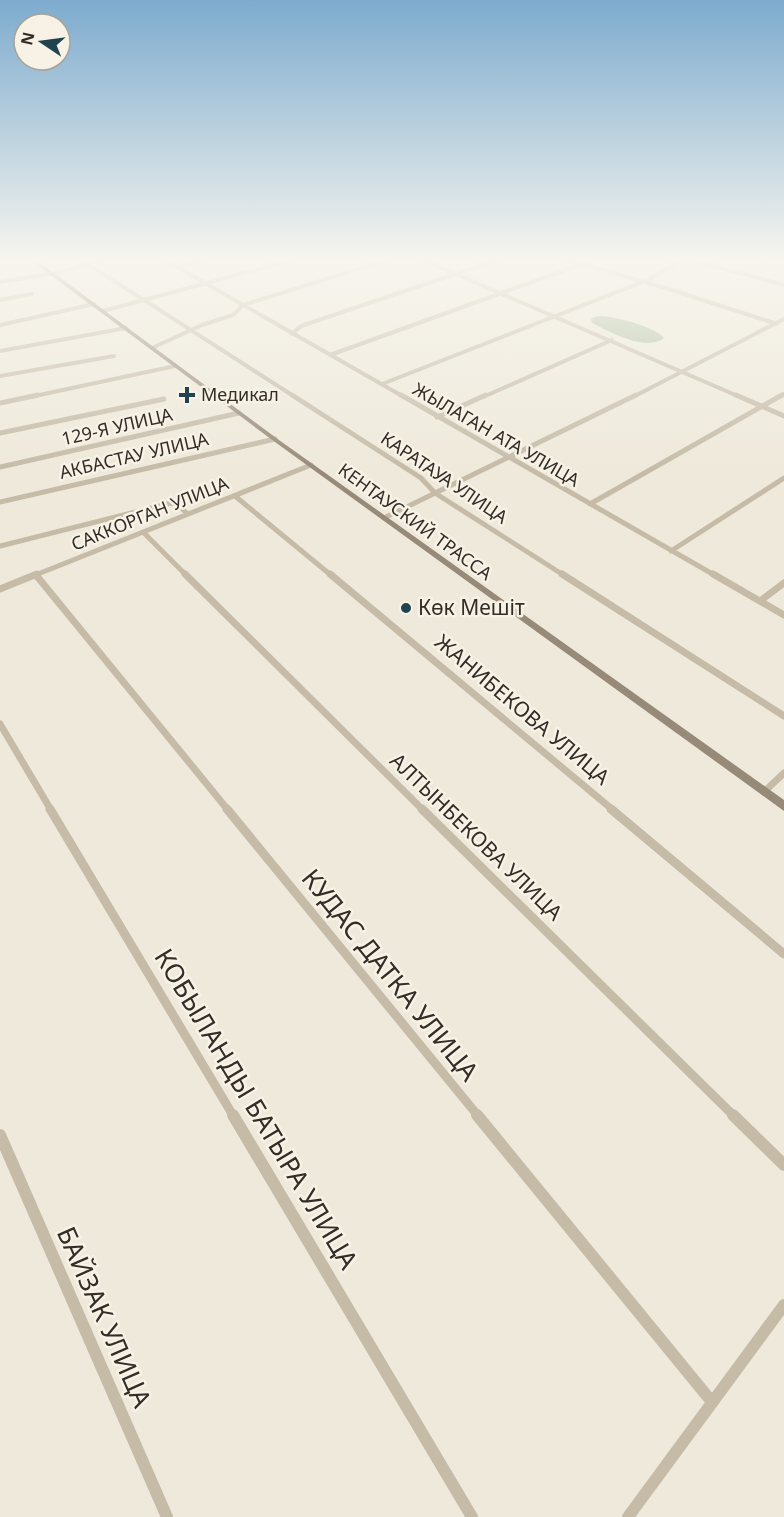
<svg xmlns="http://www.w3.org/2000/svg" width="784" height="1517" font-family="'Noto Sans',sans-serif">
<rect width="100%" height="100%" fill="#eee9da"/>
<path fill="#abbc9b" d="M598,316C612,315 656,327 664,338C646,352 610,332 592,323L591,319Z"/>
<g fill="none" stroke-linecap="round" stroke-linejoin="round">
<path stroke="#c5bba7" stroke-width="4" d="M163,259L404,397
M421,259L740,397
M565,259L669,289L777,324
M688,259L784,285
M88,264L295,397
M177,267L204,259
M0,282L61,272L105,259
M0,300L32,294
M103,311L295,259
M0,325L94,304
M292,334L301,326L500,259
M152,348L202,325L233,315L243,305L390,259
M0,351L126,328
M330,355L582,264
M0,376L114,356
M382,384L650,279L683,259
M30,397L175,366
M483,397L612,340
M633,397L784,319
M779,397L784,394"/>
<path stroke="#c5bba7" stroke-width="5" d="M292,395L421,478L435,493L565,576
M401,395L716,576
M736,395L784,416
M0,403L38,395
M437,417L486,395
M0,433L164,399
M0,467L239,413
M235,496L332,576
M0,502L275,439
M590,504L782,395
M384,518L636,395
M144,533L187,576
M0,546L171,503L179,505L187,514
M671,551L784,478
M33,576L311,465"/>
<path stroke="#c5bba7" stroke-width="7" d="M185,574L423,810
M330,574L613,810
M562,574L784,716
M713,574L784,615
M36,575L228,810
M0,589L37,574
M760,601L784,583
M0,724L51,810
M764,792L784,773"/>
<path stroke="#c5bba7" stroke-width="9" d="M50,809L234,1117
M227,809L479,1117
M422,809L735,1117
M611,809L784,954"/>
<path stroke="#c5bba7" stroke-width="12" d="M233,1115L472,1517
M477,1115L712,1402
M733,1115L784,1165
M0,1135L167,1517
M628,1517L784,1305"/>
<path fill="#988a79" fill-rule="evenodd" d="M29,259H35L279,440L784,800V811L275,442Z"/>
</g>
<linearGradient id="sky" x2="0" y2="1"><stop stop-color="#7dabce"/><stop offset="0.55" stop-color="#f7f5ee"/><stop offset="1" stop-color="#f7f5ee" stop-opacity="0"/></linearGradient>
<rect width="784" height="472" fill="url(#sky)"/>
<g fill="#21434f" stroke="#f7f2e5" stroke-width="2">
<path d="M184 386h6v6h6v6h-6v6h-6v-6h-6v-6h6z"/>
<circle cx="406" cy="608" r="6"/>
</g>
<g text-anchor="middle" stroke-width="5" stroke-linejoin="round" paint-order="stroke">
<g font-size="18" fill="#322d27" stroke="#f7f2e5" text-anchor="start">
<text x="201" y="401">Медикал</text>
</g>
<g font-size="18" fill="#322d27" stroke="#f7f2e5">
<text transform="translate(117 427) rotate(-13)" y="6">129-Я УЛИЦА</text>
<text transform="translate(496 435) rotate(30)" y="6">ЖЫЛАГАН АТА УЛИЦА</text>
<text transform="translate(134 456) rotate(-13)" y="6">АКБАСТАУ УЛИЦА</text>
<text transform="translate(444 478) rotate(34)" y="6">КАРАТАУА УЛИЦА</text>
<text transform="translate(150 514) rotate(-22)" y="6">САККОРГАН УЛИЦА</text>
<text transform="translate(415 522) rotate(36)" y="6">КЕНТАУСКИЙ ТРАССА</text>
</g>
<g font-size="21" fill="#322d27" stroke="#f7f2e5" text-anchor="start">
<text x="418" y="615">Көк Мешіт</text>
</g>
<g font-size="21" fill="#322d27" stroke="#f7f2e5">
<text transform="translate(522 710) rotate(40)" y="7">ЖАНИБЕКОВА УЛИЦА</text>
<text transform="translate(476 837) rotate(44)" y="7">АЛТЫНБЕКОВА УЛИЦА</text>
</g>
<g font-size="26" fill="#322d27" stroke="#f7f2e5">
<text transform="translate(390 975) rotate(51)" y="9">КУДАС ДАТКА УЛИЦА</text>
<text transform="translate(256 1109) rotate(59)" y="9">КОБЫЛАНДЫ БАТЫРА УЛИЦА</text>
<text transform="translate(104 1317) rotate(66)" y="9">БАЙЗАК УЛИЦА</text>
</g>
</g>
<g transform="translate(42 42) rotate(283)"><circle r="28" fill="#f7f2e5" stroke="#a8a399" stroke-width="1.5"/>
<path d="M0-4.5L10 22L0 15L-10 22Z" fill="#21434f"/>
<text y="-9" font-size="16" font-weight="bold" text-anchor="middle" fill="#322d27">N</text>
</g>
</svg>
